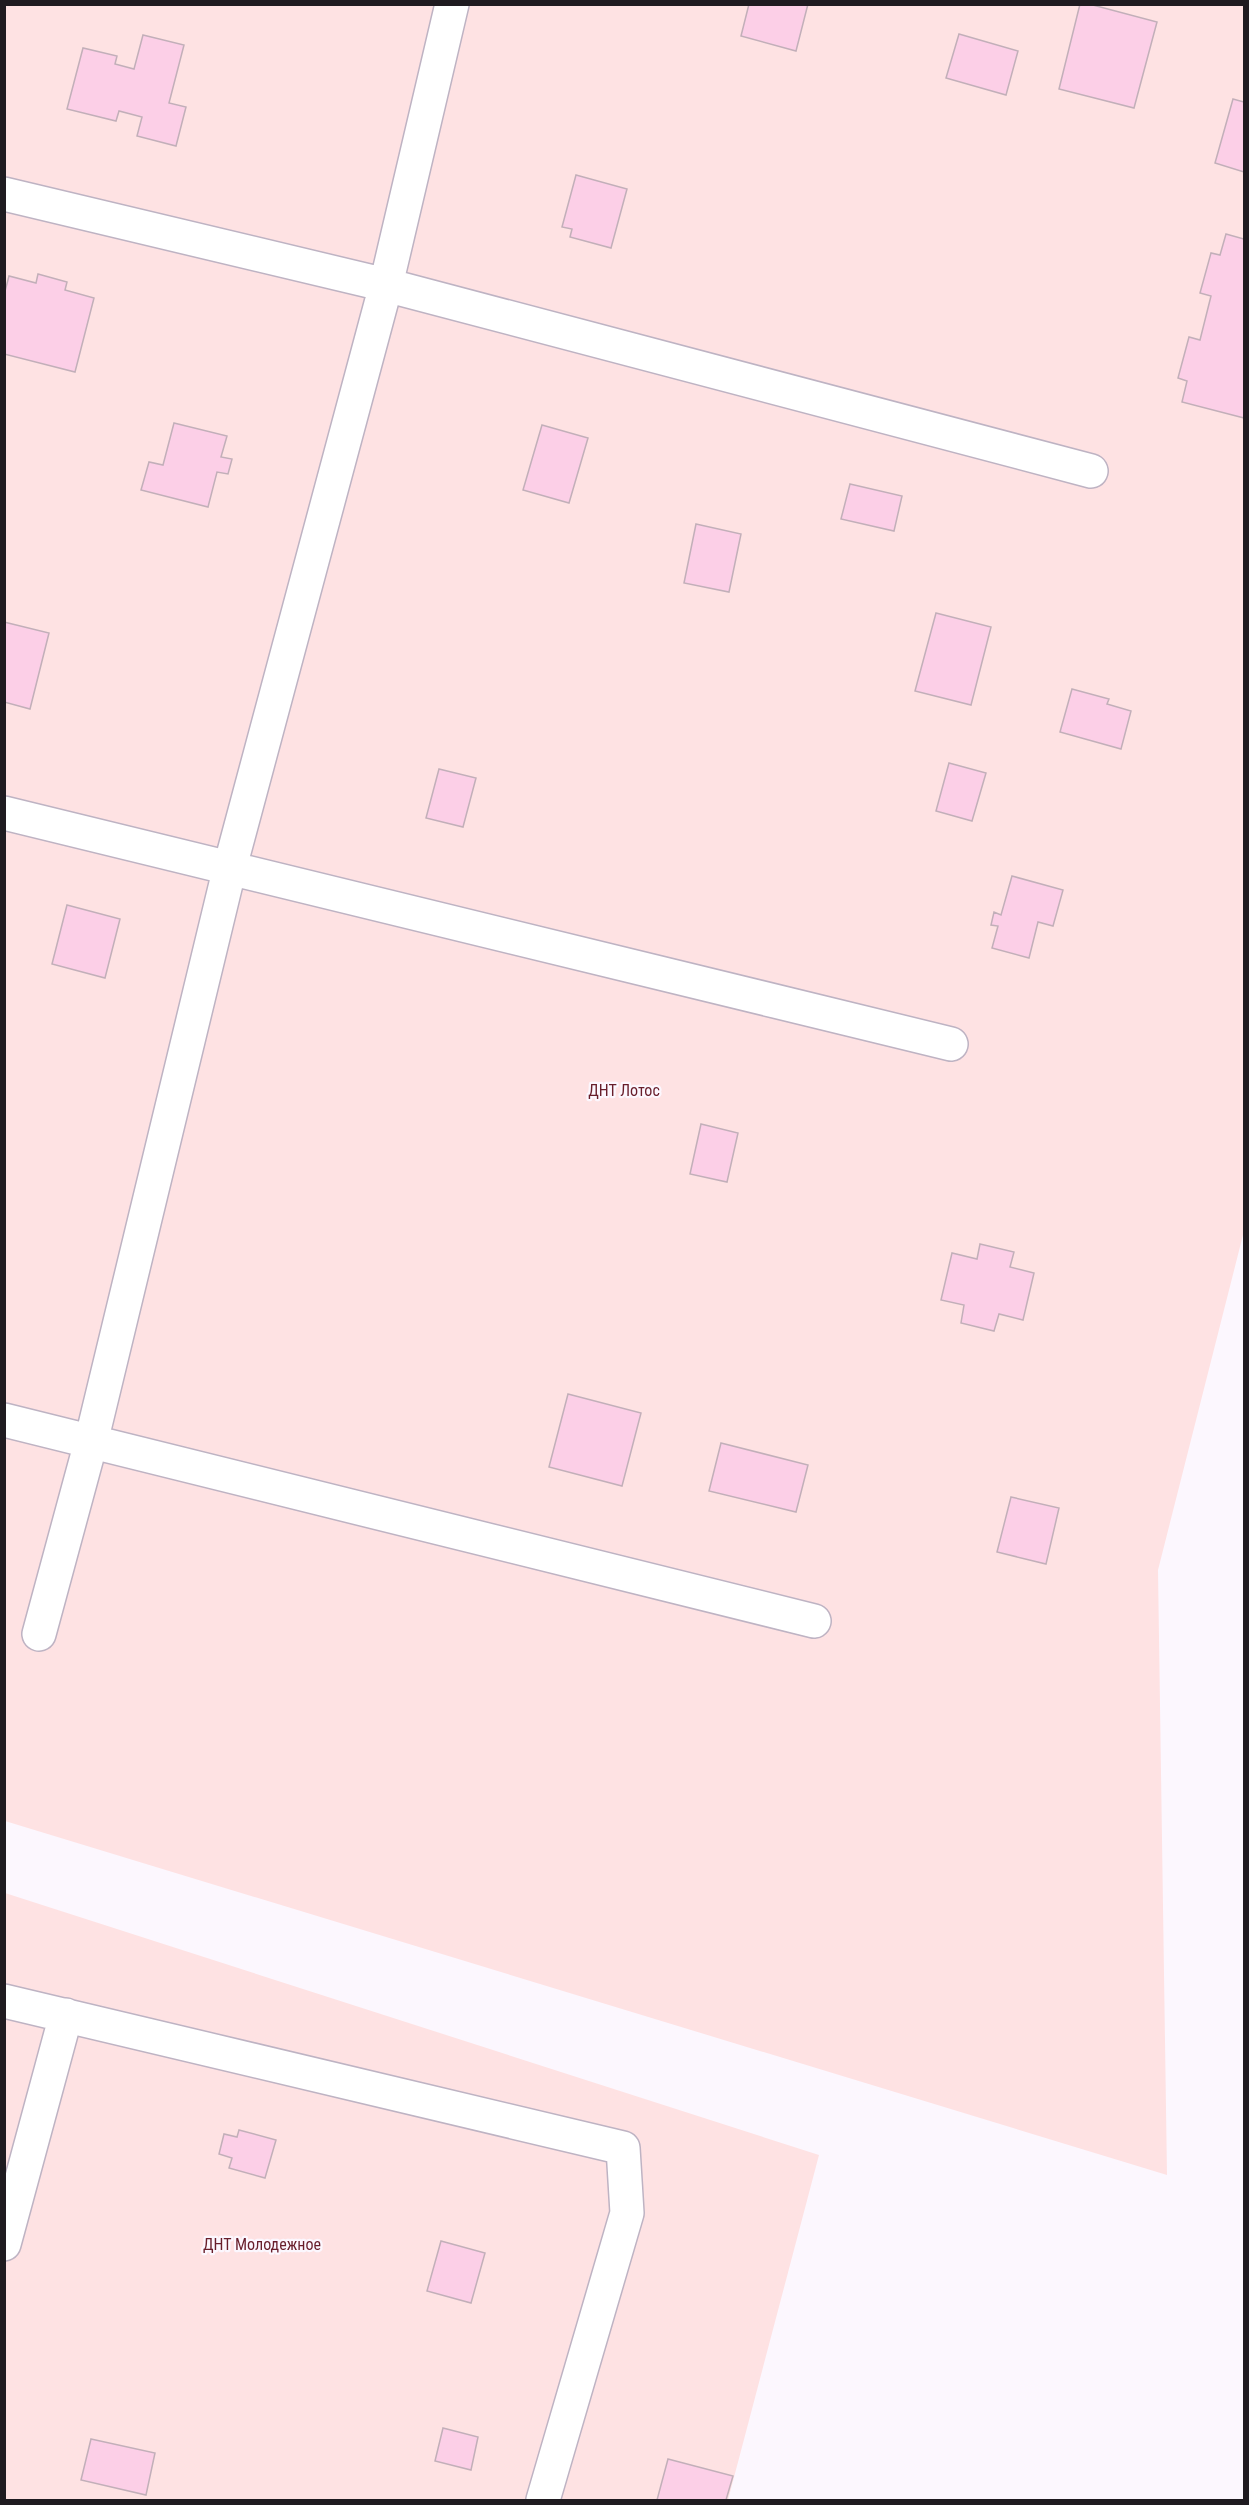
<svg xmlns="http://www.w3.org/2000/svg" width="1249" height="2505" font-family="'Roboto Condensed',sans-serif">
<rect width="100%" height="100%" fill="#fcf7fe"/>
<path fill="#fee2e3" d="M4,5H1244V1231L1158,1570L1167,2175L5,1821Z
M5,1893L819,2155L728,2500H5Z"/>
<path fill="#fccfe7" stroke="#c2afb9" stroke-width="1.5" d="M749,4H808L796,51L741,36Z
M1080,4H1089L1157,22L1134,108L1059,89Z
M959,34L1018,51L1006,95L946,78Z
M143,35L184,45L169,103L186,107L176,146L137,136L142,117L119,111L116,121L67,109L83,48L117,56L115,64L134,69Z
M1233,99L1244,102V172L1215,163Z
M576,175L627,189L611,248L570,237L572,229L562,227Z
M1226,234L1244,239V418L1182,402L1187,381L1178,378L1189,337L1200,340L1211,296L1200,293L1211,253L1220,255Z
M38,274L67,282L65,290L94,298L75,372L4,354V295L9,276L36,283Z
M174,423L227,436L221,457L232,459L228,474L217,472L208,507L141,490L149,462L163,465Z
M542,425L588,438L569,503L523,490Z
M850,484L902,496L894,531L841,519Z
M696,524L741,534L729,592L684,583Z
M936,613L991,627L971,705L915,691Z
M4,622L49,633L30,709L4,702Z
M1072,689L1109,699L1107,704L1131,711L1121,749L1060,732Z
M949,763L986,773L972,821L936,811Z
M439,769L476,778L463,827L426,818Z
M1012,876L1063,890L1053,926L1038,922L1029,958L992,948L998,926L991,925L994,912L1001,915Z
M67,905L120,919L105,978L52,964Z
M701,1124L738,1133L727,1182L690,1174Z
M980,1244L1014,1252L1010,1267L1034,1273L1023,1320L999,1314L994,1331L961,1323L964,1305L941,1300L952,1253L977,1259Z
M568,1394L641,1413L622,1486L549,1467Z
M721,1443L808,1465L796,1512L709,1491Z
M1011,1497L1059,1508L1046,1564L997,1552Z
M239,2130L276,2140L265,2178L229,2168L232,2158L219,2154L224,2134L237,2137Z
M441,2241L485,2253L471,2303L427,2291Z
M443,2428L478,2437L471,2470L435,2461Z
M91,2439L155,2453L146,2495L81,2480Z
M668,2459L733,2476L726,2500H657Z"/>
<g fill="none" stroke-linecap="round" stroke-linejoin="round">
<g stroke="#beb3c3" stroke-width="36">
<path id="minor" d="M4,194L386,285L1091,471
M4,813L951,1044
M4,1420L814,1621
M39,1634L91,1442L230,867L386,285L452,4
M4,2001L623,2148L627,2213L543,2500
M4,2244L66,2015"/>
</g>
<use href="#minor" stroke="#fff" stroke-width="33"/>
</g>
<g text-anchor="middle" stroke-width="4.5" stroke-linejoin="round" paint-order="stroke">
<g font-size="16" fill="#681e2b" stroke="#fcf7fe">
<text x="624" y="1096">ДНТ Лотос</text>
<text x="262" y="2250">ДНТ Молодежное</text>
</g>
</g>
<rect width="1249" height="2505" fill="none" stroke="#1f1b20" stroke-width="12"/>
</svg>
